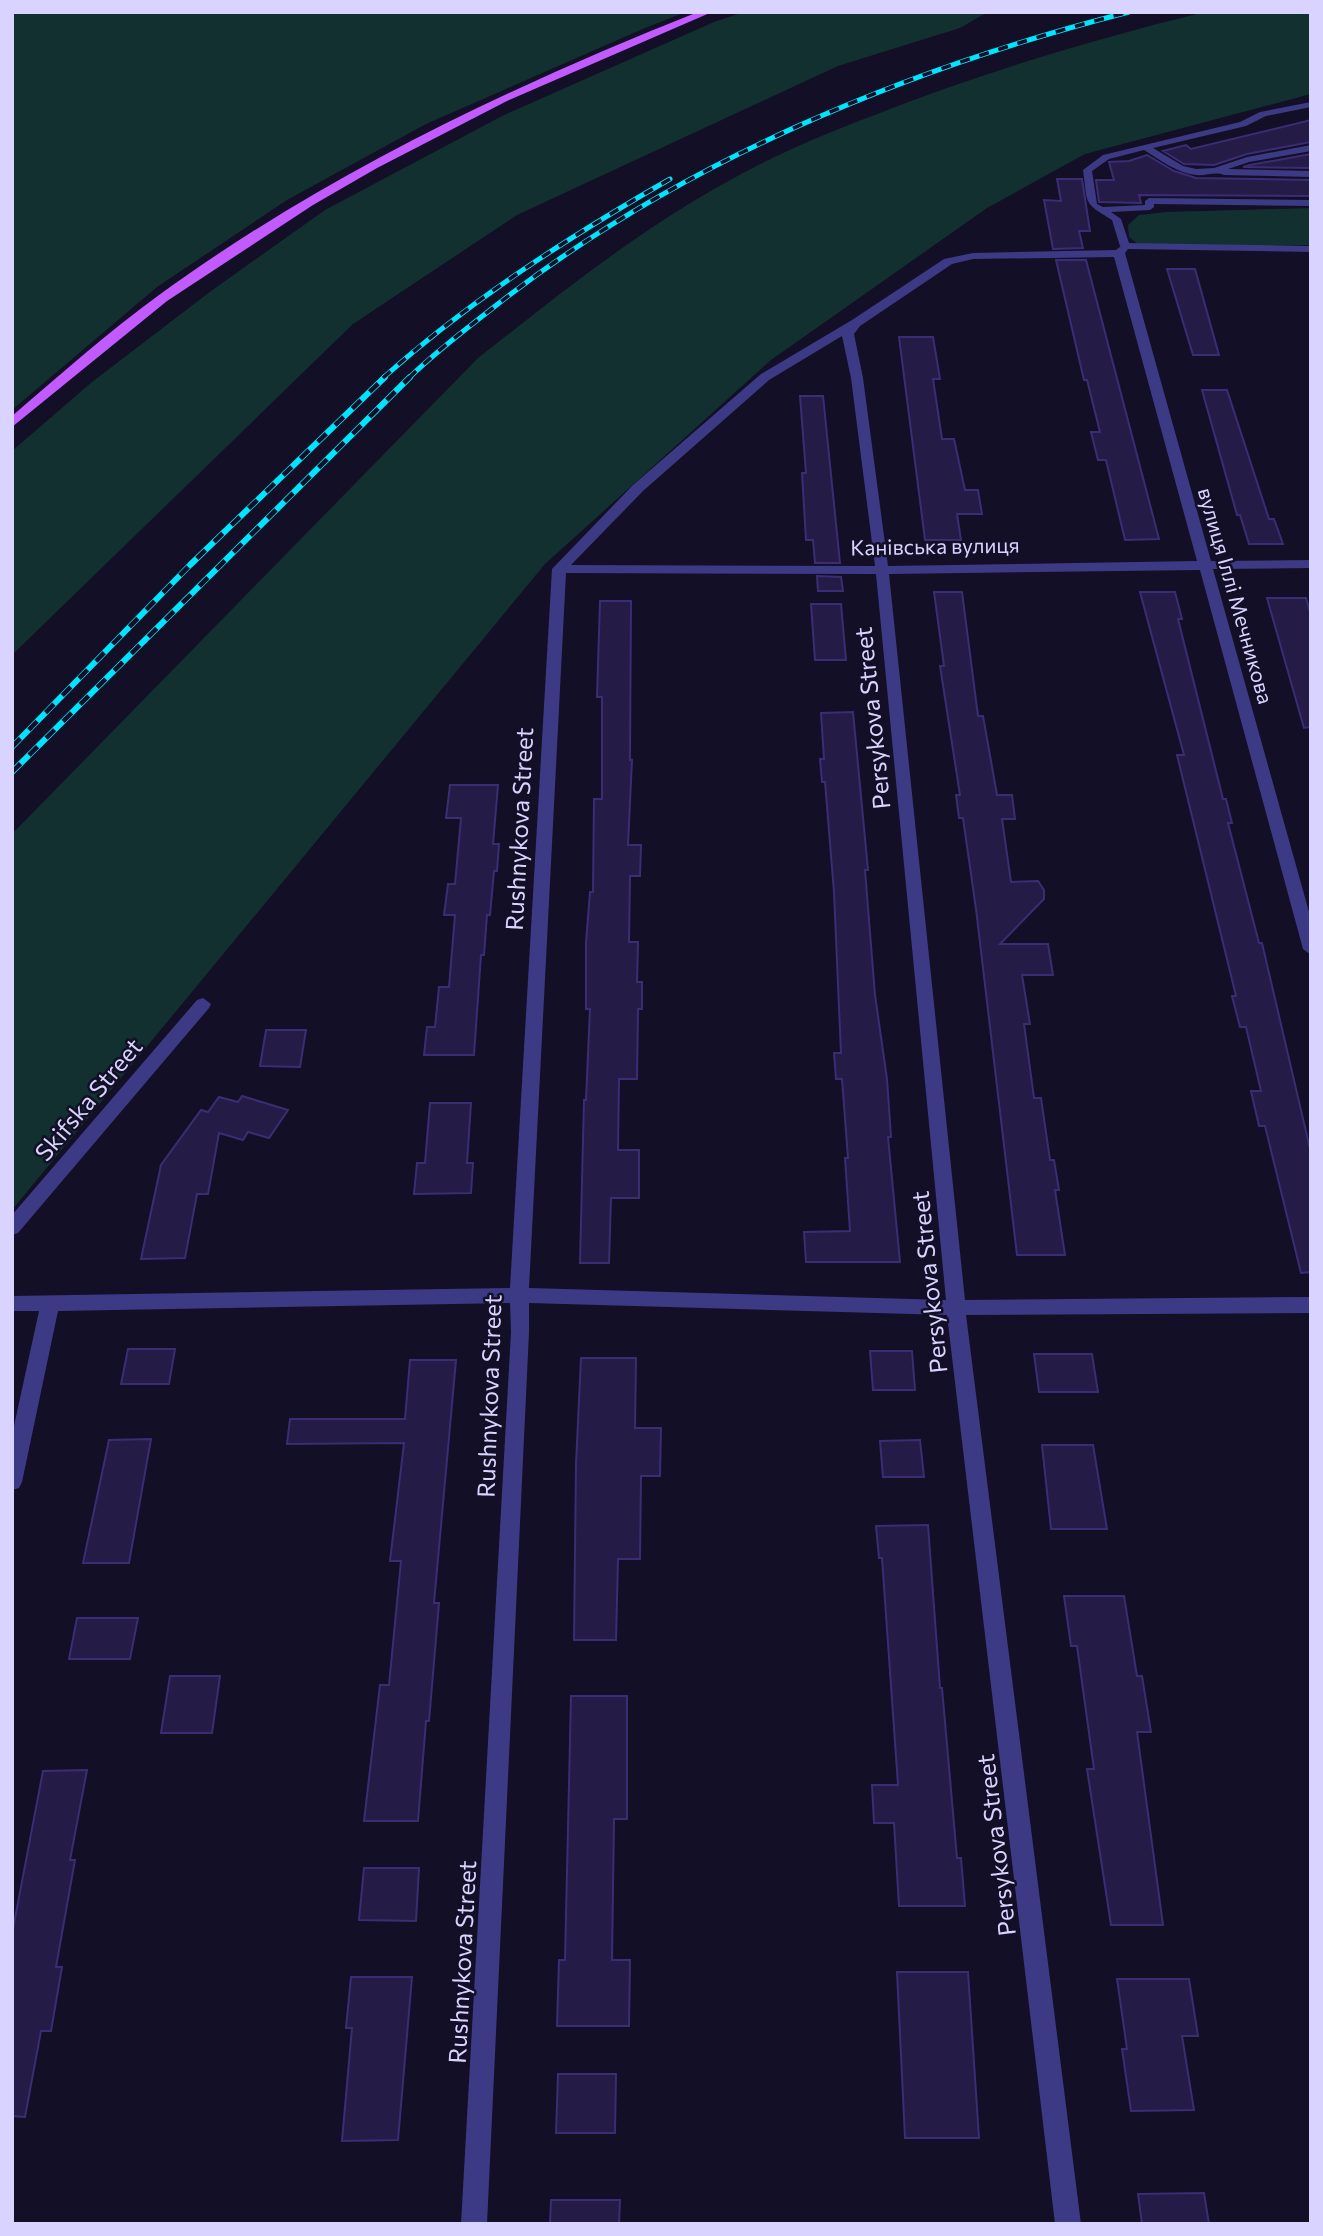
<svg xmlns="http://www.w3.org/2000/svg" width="1323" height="2236" font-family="Commissioner,sans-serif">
<rect width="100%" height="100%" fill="#130f26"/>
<path fill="#12302f" d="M12,12L95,13L686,12L645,28L426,124L287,200L157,287L12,410Z
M744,12H988L960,28L838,66L517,215L353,324L12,655V451L92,382L211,291L325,210L502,116L714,22Z
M1205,12H1311V94L1085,154L987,208L771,360L545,564L12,1210V834L478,358C557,296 635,233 723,184C770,157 822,135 872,116C981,73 1091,40 1205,12Z
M1311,208V245L1183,246L1138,244L1129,237L1128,225L1139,215L1166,212Z"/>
<path fill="#241b47" stroke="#3b2d73" stroke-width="2" d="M1311,120V142L1247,154L1214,165L1184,164L1163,151L1186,145L1191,149Z
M1311,154V168L1243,167L1250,165Z
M1147,155L1174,171L1196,178L1311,180V196L1139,195L1141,203L1099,202L1096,180H1114L1109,162L1129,161Z
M1057,179H1082L1090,231H1079L1083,248L1053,249L1044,200L1061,201Z
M1056,260H1086L1159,539L1125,540L1106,460H1098L1091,432H1100L1087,380H1084Z
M1167,269H1195L1219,355H1193Z
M899,337H933L940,379H933L942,439H954L965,490H978L982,514H957L961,540H925Z
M1202,390H1227L1269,519H1274L1283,544H1249L1240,515H1237Z
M800,396H823L840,563H815L813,540H806L802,473H806Z
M817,576L841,577L843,591H818Z
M934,592H962L978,716H983L997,795H1012L1015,819H1002L1011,882L1038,881L1044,890V899L1000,944H1048L1053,975H1022L1030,1024H1024L1034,1098H1041L1050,1160H1054L1059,1190H1055L1065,1255H1017L976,909L963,818H959L956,795H960L940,666H944Z
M1140,592H1175L1182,619H1178L1223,799H1226L1232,823H1228L1259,943H1262L1311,1153V1272L1301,1273L1265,1126H1259L1251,1091H1261L1246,1027H1240L1232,996H1236L1177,755H1184Z
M1267,598H1306L1311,615V727L1304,728Z
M600,601H631L630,760H632L628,845H641L640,876H630L629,942H638L637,982H642V1009H638L637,1079H619L618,1150H639V1198H611L609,1263H580L584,1100H586L590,1009H586V943L590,892H593L594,799H602V697H597Z
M811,604H841L846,660H815Z
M853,712L868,870H865L875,995L887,1079L891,1137H888L900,1262H806L804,1232L850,1231L845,1158H848L842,1079H836L834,1053H841L834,892L825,782H822L820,759H824L821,713Z
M450,785H498L493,844H499L497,871H494L490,915H487L484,955H481L474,1055H424L427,1027H435L439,987H449L455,915H444L448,884H455L461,818H446Z
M266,1030H306L300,1067L260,1066Z
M242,1096L288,1110L269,1138L248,1132L243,1140L219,1133L208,1194H197L185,1258L141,1259L161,1165L201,1110L208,1112L219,1097L238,1102Z
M430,1103H471L467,1163H473L471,1193L414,1194L417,1163H425Z
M128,1349H175L169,1384H121Z
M870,1351H912L915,1390H873Z
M1034,1354H1092L1098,1392H1039Z
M581,1358H636L635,1428H661L660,1476H641L640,1559H618L616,1640H574L576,1464Z
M410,1360H456L434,1603H439L429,1721H426L418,1821H364L380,1685H389L401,1561H390L404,1443L287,1444L290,1419H405Z
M151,1439L129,1563H83L109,1440Z
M920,1440L924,1477H883L880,1441Z
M1042,1445H1093L1107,1529H1051Z
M928,1525L940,1688H942L957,1858H961L965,1906H899L894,1823H874L872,1785H898L882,1558H879L876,1526Z
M1064,1596H1124L1137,1676H1142L1151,1732H1137L1163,1925H1111L1087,1769H1094L1077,1646H1071Z
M77,1618H138L130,1659H69Z
M170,1676H220L212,1733H161Z
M571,1696H627V1819H614L612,1960H630L629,2026H557L559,1960H565Z
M87,1770L70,1860H75L56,1967H62L51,2031H41L25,2117L12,2116V1934L43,1771Z
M364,1868H419L416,1921L359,1920Z
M897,1972H968L979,2138H905Z
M351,1977H412L398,2140L342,2141L352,2028H346Z
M1117,1979H1189L1198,2036H1182L1194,2110L1131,2111L1122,2049H1127Z
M558,2074H616L615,2133H556Z
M1204,2193L1209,2224H1142L1138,2194Z
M551,2200H620L619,2224H550Z"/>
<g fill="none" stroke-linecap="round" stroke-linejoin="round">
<path fill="#3d3a85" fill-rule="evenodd" d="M1311,102V107L1266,116L1246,126L1153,148L1183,166L1196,169L1214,168L1247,157L1311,145V151L1249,162L1228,169L1311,171V177L1224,175C1216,171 1206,176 1196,175C1177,173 1160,160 1144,150L1109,159L1092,171L1097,204L1103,207L1145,205V201L1149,198L1311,200V206L1154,204V207L1150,210L1111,212L1121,219L1130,246L1125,249L1120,246L1112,220C1082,202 1088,204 1083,170L1103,155L1240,122L1260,112Z"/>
<path fill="#3d3a85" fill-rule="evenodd" d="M1125,243L1311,246V252L1128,249L1125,253L1211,561L1311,560V568L1213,569L1311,919V955L1303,949L1200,570L889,574L965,1300L1311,1297V1313L966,1315L1081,2224H1055L947,1315L529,1303V1332L487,2224H461L511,1332L510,1303L58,1311L22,1482L19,1488L12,1490V1435L39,1311H12V1296L510,1288L552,569L633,485L761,374L852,320L944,259L973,253L1116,250ZM1114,257L1197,561L888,566L863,378L854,334L860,326L952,264L973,259ZM842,336L851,378L875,566L571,565L643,491L769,380ZM566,573L876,574L946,1300L529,1288Z
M203,998L211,1004L209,1008L18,1233L12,1235V1215L197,1000Z"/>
<path fill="#c25bff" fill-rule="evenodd" d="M698,12H712L507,101L377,168L313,205L167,301L12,427V416C60,375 108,332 159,295C324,175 509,87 698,12Z"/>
<g stroke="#00e5ff" stroke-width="5">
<path id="rail-far1" d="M383,378C470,300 569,237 670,179
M409,378C435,352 465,330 494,307C677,163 905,69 1129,12"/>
</g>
<g stroke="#00e5ff" stroke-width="6">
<path id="rail" d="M12,747L190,565L385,377
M12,772L410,377"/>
</g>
<use href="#rail-far1" stroke="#130f26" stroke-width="3.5" stroke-dasharray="10" stroke-linecap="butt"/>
<use href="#rail" stroke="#130f26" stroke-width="4.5" stroke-dasharray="12" stroke-linecap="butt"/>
</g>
<g text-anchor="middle" stroke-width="5" stroke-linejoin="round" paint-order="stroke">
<g font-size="21" fill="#d9d4ff" stroke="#130f26">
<text transform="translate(935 547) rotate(-1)" y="7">Канівська вулиця</text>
<text transform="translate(1235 596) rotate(74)" y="7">вулиця Іллі Мечникова</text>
</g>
<g font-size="24" fill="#d9d4ff" stroke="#130f26">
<text transform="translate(873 718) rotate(-96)" y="8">Persykova Street</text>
<text transform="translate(520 829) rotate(-87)" y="8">Rushnykova Street</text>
<text transform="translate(89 1100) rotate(-50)" y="8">Skifska Street</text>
<text transform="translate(930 1282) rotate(-96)" y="8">Persykova Street</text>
<text transform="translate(490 1396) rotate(-88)" y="8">Rushnykova Street</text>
<text transform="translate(997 1845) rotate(-97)" y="8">Persykova Street</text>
<text transform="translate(463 1962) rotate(-87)" y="8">Rushnykova Street</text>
</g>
</g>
<rect width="1323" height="2236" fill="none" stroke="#d9d4ff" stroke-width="28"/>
</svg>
